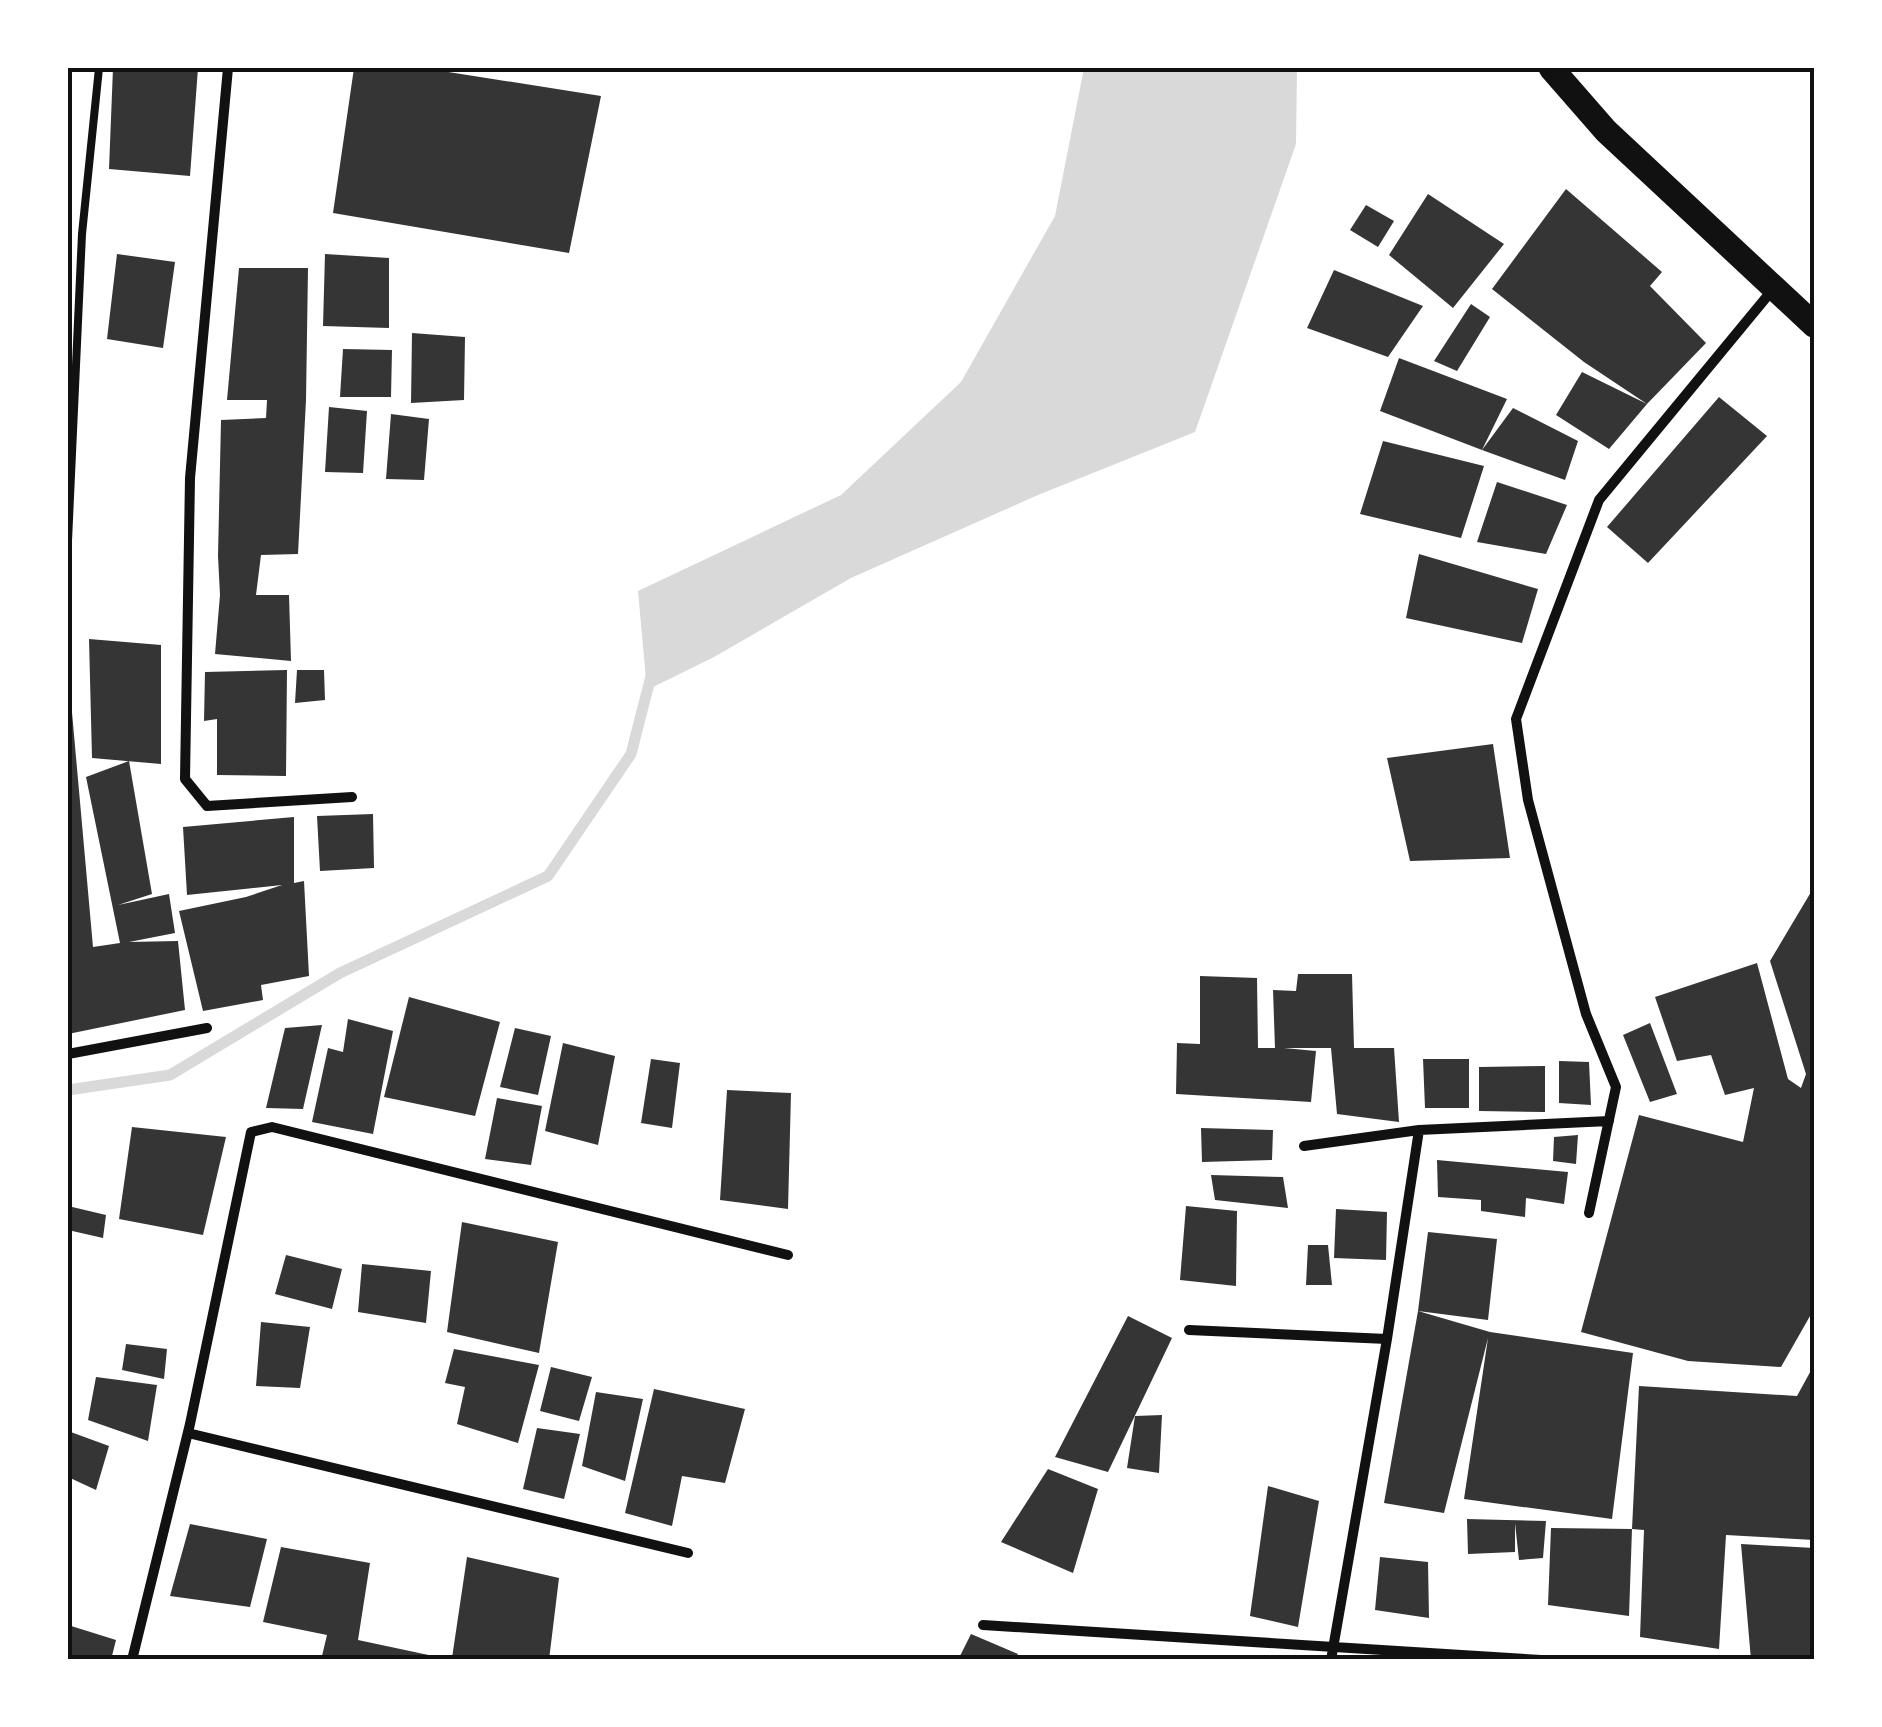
<svg xmlns="http://www.w3.org/2000/svg" width="1882" height="1727" font-family="Lora,serif">
<rect width="100%" height="100%" fill="#fff"/>
<path fill="#d9d9d9" d="M1084,68H1297L1296,144L1195,432L1038,495L851,578L714,657L647,690L638,591L841,495L961,382L1055,216Z"/>
<g fill="none" stroke-linecap="round" stroke-linejoin="round">
<path stroke="#d9d9d9" stroke-width="11" d="M68,1090L170,1075L340,973L548,876L631,754L651,676"/>
</g>
<path fill="#353535" d="M113,68H198L190,176L109,169Z
M354,68H423L601,96L569,253L333,213Z
M1566,189L1662,272L1650,286L1706,343L1647,404L1584,362L1492,289Z
M1428,194L1504,244L1453,308L1389,255Z
M1366,205L1394,221L1378,247L1350,230Z
M117,254L175,262L163,348L107,339Z
M325,254L389,258V328L323,326Z
M239,268H308L306,400L298,554L261,555L256,595H289L291,661L215,654L220,595L218,556L221,420L266,418L267,400H227Z
M1334,270L1423,306L1388,357L1307,328Z
M1471,304L1490,317L1457,371L1434,361Z
M412,333L465,337L464,400L411,403Z
M343,349L392,350L391,397H340Z
M1399,358L1507,399L1482,450L1380,411Z
M1582,372L1647,404L1609,449L1556,415Z
M1719,397L1767,436L1648,563L1607,527Z
M329,407L367,411L363,473L325,472Z
M1513,408L1578,441L1565,480L1482,450Z
M391,414L429,419L424,480L386,479Z
M1383,441L1484,466L1461,538L1360,514Z
M1497,482L1567,505L1546,554L1477,542Z
M1419,554L1538,589L1522,643L1406,618Z
M89,639L161,645V764L92,758Z
M287,670L286,776L217,775V719L204,721L205,672Z
M297,670H324L325,700L295,703Z
M68,690H70L93,947L120,943L86,777L129,761L152,894L118,905L169,894L175,933L129,942L178,941L185,1010L68,1034Z
M1493,744L1510,858L1410,861L1387,758Z
M373,814L374,868L320,871L317,816Z
M294,817V883L304,881L309,976L261,985L263,1000L203,1011L179,911L246,897L282,885L187,895L183,827Z
M1814,887V1309L1781,1367L1688,1361L1581,1332L1639,1115L1743,1142L1754,1088L1725,1095L1711,1055L1677,1061L1655,997L1757,963L1788,1079L1801,1088L1806,1074L1770,961Z
M1298,974H1352L1354,1048H1394L1399,1122L1337,1114L1331,1048H1284L1316,1051L1311,1102L1176,1094L1177,1043L1200,1044V976L1257,978L1258,1048H1275L1273,990L1296,991Z
M409,997L500,1022L475,1116L384,1097Z
M348,1019L393,1031L373,1134L312,1122L328,1048L343,1052Z
M1650,1023L1677,1094L1650,1102L1623,1035Z
M322,1025L303,1109L266,1108L285,1028Z
M515,1028L551,1036L538,1095L500,1087Z
M563,1043L615,1056L598,1145L545,1131Z
M651,1059L680,1063L672,1128L641,1123Z
M1423,1059H1469V1108H1425Z
M1559,1061L1589,1062L1591,1105L1559,1103Z
M1545,1066V1112L1479,1111V1067Z
M727,1090L791,1093L788,1209L720,1200Z
M497,1098L542,1106L531,1165L485,1159Z
M132,1127L226,1137L203,1235L119,1219Z
M1201,1128L1273,1130L1272,1160L1202,1162Z
M1578,1135L1576,1164L1553,1161L1554,1137Z
M1437,1160L1568,1172L1564,1204L1526,1198L1525,1217L1481,1211V1200L1438,1197Z
M1211,1175L1283,1177L1288,1208L1215,1200Z
M68,1206L106,1215L103,1238L68,1230Z
M1186,1206L1237,1211L1236,1286L1180,1280Z
M1336,1209L1387,1212L1386,1260L1334,1258Z
M462,1222L558,1242L539,1353L447,1332Z
M1428,1232L1497,1239L1488,1320L1418,1311L1490,1332L1633,1353L1612,1519L1464,1499L1488,1338L1444,1513L1384,1503L1418,1311Z
M1308,1245H1328L1332,1285H1306Z
M286,1255L342,1269L332,1309L275,1294Z
M362,1264L431,1271L426,1323L358,1312Z
M1128,1316L1172,1338L1108,1472L1055,1457Z
M261,1322L310,1327L300,1388L256,1386Z
M126,1344L167,1349L164,1379L122,1370Z
M454,1349L539,1365L518,1443L457,1424L465,1387L445,1383Z
M1814,1365V1540L1726,1535L1719,1649L1640,1637L1644,1530L1632,1529L1629,1616L1548,1605L1551,1528L1632,1529L1639,1386L1797,1396Z
M551,1367L592,1377L579,1421L540,1411Z
M96,1377L157,1385L148,1441L88,1420Z
M654,1389L745,1409L725,1483L682,1476L672,1526L625,1513Z
M596,1392L643,1399L625,1481L582,1466Z
M1162,1415L1159,1473L1127,1468L1135,1416Z
M537,1428L580,1434L564,1499L523,1489Z
M68,1431L109,1446L96,1490L68,1477Z
M1048,1469L1098,1489L1073,1573L1001,1542Z
M1268,1486L1319,1501L1298,1627L1250,1616Z
M1467,1519L1546,1521L1543,1558L1519,1560L1515,1523V1552L1468,1554Z
M190,1524L267,1539L250,1607L170,1596Z
M1741,1544L1814,1548V1660H1751Z
M281,1547L370,1563L358,1640L452,1660H321L327,1635L263,1622Z
M467,1557L559,1578L549,1660L452,1658Z
M1380,1557L1428,1562L1429,1618L1375,1610Z
M68,1625L116,1640L111,1660H68Z
M971,1634L1018,1654L1015,1660H958Z"/>
<g fill="none" stroke-linecap="round" stroke-linejoin="round">
<path stroke="#111" stroke-width="8" d="M68,541L82,234L99,68"/>
<path stroke="#111" stroke-width="10" d="M228,68L190,478L185,779L207,806L352,797
M68,1054L207,1028
M1304,1146L1419,1130L1609,1121
M1589,1213L1616,1087L1586,1014L1528,800L1516,719L1599,500L1774,288
M1189,1330L1387,1339
M188,1433L688,1553
M983,1625L1541,1660
M132,1660L190,1424L251,1132L272,1127L788,1255
M1331,1660L1387,1339L1419,1130"/>
<path stroke="#111" stroke-width="25" d="M1551,68L1606,131L1814,325"/>
</g>
<rect width="1882" height="1727" fill="none" stroke="#ffffff" stroke-width="140"/>
<rect x="70" y="70" width="1742" height="1587" fill="none" stroke="#111" stroke-width="4"/>
</svg>
